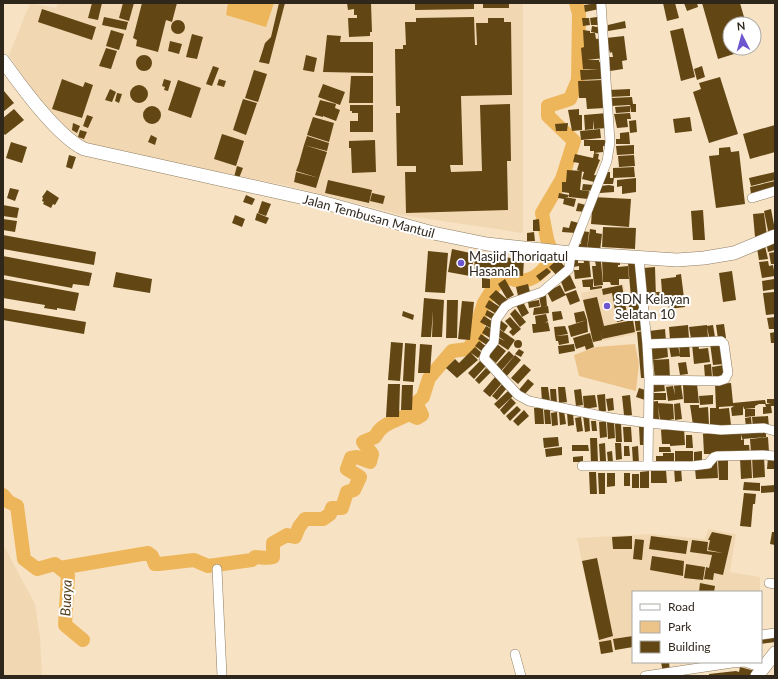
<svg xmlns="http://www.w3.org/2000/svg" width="778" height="679" font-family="Lato,sans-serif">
<rect width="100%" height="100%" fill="#f7e2c4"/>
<path fill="#f1d8b3" d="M30,3L56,8L58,3H523V233L401,215L289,186L89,146L73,138L36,96L9,55Z
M623,284L637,334L593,343L581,293Z
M708,529L736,534L730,572L760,577V592H633V647L601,654L577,538L650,534L705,539Z
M3,544L35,604L40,637L42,676H3Z"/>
<path fill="#ecc489" d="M635,344L639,364L636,391L579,376L574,355L596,347Z"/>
<path fill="#eeb65b" d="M228,3H274L266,27L226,15Z"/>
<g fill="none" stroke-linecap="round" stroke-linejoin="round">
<path stroke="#eeb65b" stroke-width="14" d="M3,495L9,502L17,506L24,559L37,569L55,564L68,575L65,625L83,640
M60,568L148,553L152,556L155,564H159L194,560L208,566L252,560L255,557C262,557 266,559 273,557V543L287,535L295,537L299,527L305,519H323L330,514L332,508H342L347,492L354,490L360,477L347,469L351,458L357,457L370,462L372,454L363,442L375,437C381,423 397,421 409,414L417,418L422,415L416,403L423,397L429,378L452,351L468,349L477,337L478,321L484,303L497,282L506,277C528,287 542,275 553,256L547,239L542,213L562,179L574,141L548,116V106L570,99L578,80L579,14L576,3"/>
</g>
<path fill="#624613" d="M92,3H102L98,20L88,18Z
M123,3H134L129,21L119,18Z
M142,3H177L172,22L166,20L158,52L136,46L137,40L133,38Z
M279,3H285L269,64L259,62L265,43L271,37Z
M347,3H371L372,32H370V36L349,37L348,18H357V15H354V9L348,10Z
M415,3H474V9L415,10Z
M483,3H509V8H483Z
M598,3L599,9L585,12L584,5Z
M663,3H675L679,18L667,21Z
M684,3H697L698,7L687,11Z
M702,3H740L746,24H730V33L728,34L730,48H732L734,54L718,59Z
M42,9L96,27L92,40L38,22Z
M104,17L128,22L126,30L102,25Z
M474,17L475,45H477L476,23H488V18H504V22H511L512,95L461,96L463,165H450L451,172L482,171L480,105L510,104L511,161H507L508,210L406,213L405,172H416V166H397L396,113H400V106H396L395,49H403V45H406L405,22H416V18Z
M597,17L598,25H591L590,18Z
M582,18H589L590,25L583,26Z
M171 27a7 7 0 1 1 14 0a7 7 0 1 1-14 0Z
M625,21L626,28L608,31V25Z
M592,26L602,28L601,34L591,32Z
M683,28L695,77L681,81L670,31Z
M111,30L124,34L119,50L106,46Z
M583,30L590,31V33H595L596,39L602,38L604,58L587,60H599V62H603V79L581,80L580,70L599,69H583L581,48L584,47Z
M192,34L203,37L197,59L186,57Z
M327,35L341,36L340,42H373V73L323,72Z
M624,36L627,60L622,61L623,69L610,71L609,57H613L612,52L610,53L606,38Z
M170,41L182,44L179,54L168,51Z
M106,48L117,51L111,69L99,66Z
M136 63a8 8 0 1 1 16 0a8 8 0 1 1-16 0Z
M306,55L317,58L314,72L303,70Z
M213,66L219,68L212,86L206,84Z
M702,66L705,77L697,80L694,69Z
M254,70L267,74L258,102L245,98Z
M351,76H373V103H349Z
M720,77L738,134L709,143L693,92L701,89L699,83Z
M62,79L83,87L85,82L93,85L82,118L52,109Z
M164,79L171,81L168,91L164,90L165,87L162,86Z
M219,79L226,81L224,87L217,85Z
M178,80L201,88L191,118L168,110Z
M602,80L605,108L587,109L586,98H579L578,81Z
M323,84L345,92L340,105L318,97Z
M130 94a9 9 0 1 1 18 0a9 9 0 1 1-18 0Z
M110,89L116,92L112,102L105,100Z
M630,89V96L609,97V90Z
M4,91L14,103L3,112V92Z
M117,93L122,94L119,103L115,101Z
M632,97L633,104H636V112H631L630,105L611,106V98Z
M243,99L257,103L246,135L233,130Z
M320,100L336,104L335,108L340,110L336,121L323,116V117L315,115Z
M350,105H373V132H350V121H358V113H352V111H350Z
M143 115a9 9 0 1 1 18 0a9 9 0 1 1-18 0Z
M630,106V112L616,113L615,107Z
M14,109L24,120L5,135L3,133V118Z
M579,109V115H582V130L572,131L568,110Z
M607,113V128L594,129L593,120V129L585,130L584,115Z
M630,113L631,119H627L628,127L617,128L614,114Z
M87,115L93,117L88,128L83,126Z
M313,117L334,123L329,142L307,135Z
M690,117L692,131L675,133L673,119Z
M636,120L637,132L630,133L629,121Z
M73,123L80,126L77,133L72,130Z
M568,123L567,131H556L555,124Z
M775,125V152L750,159L743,134Z
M600,129L601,138L581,140L580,131Z
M80,130L87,132L84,139L78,137Z
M629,132L630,144H616V139H620V133Z
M222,134L244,141L236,166L214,159Z
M151,135L157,138L155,145L148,142Z
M307,136L329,143L327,151L304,145Z
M375,140L376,172L352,173L351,148H349V141Z
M584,140H604L609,142V146H603V152L594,153V151H590V146H584Z
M11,142L27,147L22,163L6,158Z
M304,145L327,152L319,178L296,171L299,163L309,166L299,163Z
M634,145V154L617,155L616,146Z
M730,147L731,152L739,151L745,204L716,208L709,156L719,155V148Z
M594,153L599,154L598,159L600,160L594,175L600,176L598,183L582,179L584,172L577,170L579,163L573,162L575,154L593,158Z
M69,155L76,157L72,169L66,167Z
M634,155L635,166L619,167L618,156Z
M237,166L243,168L239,178L234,177Z
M634,167L635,177L613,178V168Z
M567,170L582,171L580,190L589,191L588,199L569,197V193L562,192V182H566Z
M296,172L319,178L316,188L294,182Z
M603,172H610V178H614L613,184H601Z
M775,172V180L751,186L749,178Z
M636,178V185L626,186L636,185V192L622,194V186L617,187V180Z
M328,180L372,190L369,203L325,193Z
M775,181V188L751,194L750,187Z
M583,184L594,185L593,191L582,190Z
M609,185L614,186V192L600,193V186Z
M10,188L19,190L15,201L7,198Z
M47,190L59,198L55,205L53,204L51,208L43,204L44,202L42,201L43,198L42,197Z
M372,193L385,196L383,204L370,201Z
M559,193L569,195L568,197H565L576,199L574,207L563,204L564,199L558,198Z
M246,195L255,199L252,205L243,202Z
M593,197L631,199L629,227L591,224Z
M262,201L271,204L266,216L258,213Z
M578,203L586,205L585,212L576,211Z
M3,205L19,208L17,218L3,216Z
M771,209L775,230L768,231L764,211Z
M703,210L705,240H693L691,211Z
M257,213L269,218L266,224L255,220Z
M764,213L767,236L755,237L753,214Z
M235,215L245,219L242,227L232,223Z
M3,219L17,221L15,232L3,230Z
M539,219L540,231H533V220Z
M571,221L579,223L576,233L562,232L563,227L569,228Z
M603,227L636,228L635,249L602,247Z
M590,229L596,230V233L602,234L600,251L587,250Z
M582,231L589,232L587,249L575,248L576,244H581Z
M534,232L535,241H527V233Z
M3,235L96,252L94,265L3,249Z
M775,240V250L768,252L766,242Z
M765,246L768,259L759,260L757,248Z
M452,249L475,254L470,276L448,272Z
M428,251L448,253L445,293L425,292Z
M775,252V264H771L769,253Z
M475,255L524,259L523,276L474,272Z
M3,256L92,273L89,286L73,284L72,288L3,275Z
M578,256V263H584L583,258L589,257L591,277L575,279L574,270H579V266L573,267L572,257Z
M558,259L567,269L558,277L549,267Z
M620,259V265H618V267L628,266L629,279H619V285H611L610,282H603L602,260Z
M595,261H601L603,285L594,286L592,266H596Z
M768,261L769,266L773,265L775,276L762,278L759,262Z
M628,263H639L642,297L631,298Z
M655,267L656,298H646L643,268Z
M547,268L551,272L540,281L536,276Z
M732,271L736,300L723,302L719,273Z
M116,272L152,279L150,293L113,287Z
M681,274L684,298L664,300L663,296L657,297L656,292H662L661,279L676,277V275Z
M570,275L576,288L565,292L560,279Z
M482,278L490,279V288H482Z
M3,279L79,293L75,311L57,308V310L44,308L45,305L3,298Z
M505,279L514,295L507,299L498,284Z
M593,279V287L602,286V288L590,290V287H583L582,280Z
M774,279L775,289L763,291L762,281Z
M528,284L531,296L519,300L516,287Z
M560,285L565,294L576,290L580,301L570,305L566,295L552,302L547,292Z
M622,285L628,320L617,322L612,293L603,295L602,289Z
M496,290L509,301L503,309L489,297Z
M774,292L775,314L766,315L763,293Z
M546,295L547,306L541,307L539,296Z
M597,297L604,326L633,320L635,332L602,339L601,331L602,340L593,342L588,320H590H588L583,300Z
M424,298L444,300L442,337H432L433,310L431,337H421Z
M684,298L685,307L669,309L668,300Z
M642,299L643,312L630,314L628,301Z
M447,300H458L457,338H446Z
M489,300L503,309L498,315L485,307Z
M539,300L540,306L529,308L528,302Z
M462,301L474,302L470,340L458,339Z
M523,302L529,313L522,317L516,305Z
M548,306L549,313L533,315L534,308Z
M3,308L86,322L84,334L3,320Z
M515,309L526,322L520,327L510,314Z
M487,310L498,316L495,321L485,315Z
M403,311L414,315L413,320L402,316Z
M561,311L563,319L553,321L552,312Z
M584,311L587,320L576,323L574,313Z
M673,312L674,319L665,320V313Z
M546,314L548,321L545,323L548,322L550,331L533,333L532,324H536L535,316Z
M643,314L645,330L636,331L634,315Z
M484,316L495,323L492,329L480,322Z
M510,317L521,329L513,336L509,332L512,329L505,321Z
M775,317V329H769L767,318Z
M500,320L508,326L504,332L496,326Z
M587,320L588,332L571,337L568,326Z
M724,324L726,338L718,339L716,325Z
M688,325L689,338L670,340L669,327Z
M707,325L708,337L691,339L689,327Z
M713,325L715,337H709L707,326Z
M486,326L494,331L490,338L482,333Z
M565,326L568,334L555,336L554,327Z
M499,329L515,340L508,350L496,342L499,338L505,341L495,334Z
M665,329L666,341L650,343L649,331Z
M645,331L649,378H641L637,332Z
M775,332V343H771L770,333Z
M590,333L594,347L586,350L585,346L576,349L573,338Z
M481,334L491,341L488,346L478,339Z
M568,335L569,343L559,345L558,341H556L555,336Z
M514 344a4 4 0 1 1 8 0a4 4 0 1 1-8 0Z
M479,341L487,347L484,353L475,346Z
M721,341L724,364L713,365L710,343Z
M391,342L403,343L400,381L388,380Z
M689,342L690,357H680L679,343Z
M405,343L416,344L414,382L403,381Z
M698,343L699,349L708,348L710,362L694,364L692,344Z
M420,344L432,345L430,373H418Z
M497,344L506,351L496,363L488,356Z
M574,344L575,351L559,354L558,346Z
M667,344L668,357L652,360L650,347Z
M678,345L680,356L671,357L669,346Z
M475,347L482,353L478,358L470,352Z
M519,349L524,352L521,357L515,354Z
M509,351L514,356L500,372L494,367Z
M470,352L478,360L457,378L446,368L455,359L459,363Z
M515,355L521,360L506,377L501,372Z
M669,359L670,378L655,379L653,360Z
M480,361L486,366L474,379L468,373Z
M686,362L688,374L680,375L678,363Z
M524,364L531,370L518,384L511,378Z
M711,364L712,377L705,378L704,365Z
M724,365L726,378L713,380L712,367Z
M486,368L491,372L479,384L475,380Z
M495,377L502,383L490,397L483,391Z
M528,379L534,384L524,395L518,391Z
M664,383L665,391L654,392L653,384Z
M731,383L733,403L765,400L766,404H759L755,406V408L744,409L743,406V415L732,416L731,408L734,406L719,407V409L729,408L731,425L710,426V408H716L715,384Z
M388,384H400L399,417H386Z
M502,384L507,388L497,400L492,396Z
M697,384L699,403H684L683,385Z
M402,385H413L412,410H401Z
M681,385L683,399L668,401L666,387L673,386L675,395L674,386Z
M541,387H548L550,401H542Z
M558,387H565L567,402L559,403Z
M639,388L648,391L645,400L636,397Z
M550,389H556L557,403L551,404Z
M581,389L583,405L576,406L574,390Z
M508,391L513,396L499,409L494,404Z
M652,393H666V400H652Z
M605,394L606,411H599L597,395Z
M595,395L597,407L584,409L583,396Z
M630,395L632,415H624L622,396Z
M713,395V404L700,405L699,396Z
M511,398L516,403L504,415L500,410Z
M613,398L614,410L608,411L606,399Z
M767,399H775V406H771L772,413L763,414V407H766L765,404H771L767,403Z
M658,401L659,419L650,420L649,402Z
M658,403L673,404L674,419L660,422Z
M680,403L682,419L675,420L674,404Z
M690,405H699V408L708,407L709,424L693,425Z
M517,406L521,410L510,421L506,416Z
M534,408H543L544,424H535Z
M745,409H755V416L745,417Z
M524,410L529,416L518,426L513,421Z
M544,410H550L551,424H545Z
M564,411L566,424L560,425L559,412Z
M557,412L558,425L552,426L551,413Z
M567,413H573L574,425L568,426Z
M589,414L590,431L585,432L583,415Z
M768,416L769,427L753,428L752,417Z
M581,417L583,431L577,432L575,418Z
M751,417L752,428H746L745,418Z
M591,421H596L597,431H592Z
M606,421L607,437L600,438L599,422Z
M614,421L615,438L608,439L607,422Z
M615,424H621L622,442H616Z
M623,427H631L632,442H624Z
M639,427H647V445H640Z
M684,428L685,445L670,446V444H662L661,430Z
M766,429V437L742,439L741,434V440L744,439V445H749L750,454H704L703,434Z
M686,435H692L693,448H686Z
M558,437L559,446L544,448L543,438Z
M768,437L769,452L751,453L750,439Z
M590,438H597L598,463H591Z
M605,443L606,461H600L599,444Z
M615,443H621L622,459L616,460Z
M572,445H588L589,451H572Z
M624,446H629L630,456H624Z
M638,446L639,463H633L632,447Z
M562,447V455L546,457L545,449Z
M659,447H670L671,452H659Z
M612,451L613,462H608L607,452Z
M675,451H693V464H675Z
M702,451V463H694V452Z
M663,453H674V464H656V456H663Z
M583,456V462H573V457Z
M764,456L765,477L753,478L752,457Z
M751,457L752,478L741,479L740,458Z
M768,457H774L775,469H767Z
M717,459L718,478L696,479L695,469L712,468V460Z
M718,460H728V480H719Z
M674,468H681L682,481L675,482Z
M651,469L666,470L667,483H651Z
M649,471V488H640V472Z
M589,472H596L597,494H590Z
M598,473H605V494H599Z
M607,473H615V486L607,487Z
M624,473H630V486H624Z
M632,474H639V488H632Z
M744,482L760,483V491L743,490Z
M775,485V492L761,493V486Z
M744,493L756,494L755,504H753L751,527L740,526Z
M712,532L732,536L723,575L714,573L713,580L704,579L706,567L709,568L712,555L690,552L692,540L708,542L707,551L723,553L708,550L710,540H708Z
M772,532H775V545L770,544Z
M632,536V549H613L612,537Z
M651,536L688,541L686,554L649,549Z
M635,539L644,540L642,560L633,559Z
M652,556L684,561L683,576L650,570Z
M597,558L613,636L599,640L582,561Z
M686,564L705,567L703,580L684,578Z
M700,583L715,586L714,592H699Z
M775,635V642L761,644V636Z
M633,636V647L615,650L613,639Z
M611,640L613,652L601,654L599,642Z
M661,662H669L670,672L663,673Z
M740,667L755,671L754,676H709V674L736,671L739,672Z"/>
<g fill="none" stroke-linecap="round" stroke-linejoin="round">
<g stroke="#8f7c61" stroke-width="10">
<path id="street" d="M601,3L610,142L607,161L571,253L569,269L542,292L511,303L505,307L496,320L494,342L486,352L484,358L518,395L529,401L611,418L648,423L721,430L764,428L775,431
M752,198L775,191
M639,259L647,344L721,341L724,344L728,373L725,379L719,381L649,380L648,466
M647,344L649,380
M582,466H692L708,464L714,457L717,456L763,455L775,456
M217,569L222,676
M769,583L775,584
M761,635L775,633
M515,654L521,676
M645,676L732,663L745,662L763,668"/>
</g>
<g stroke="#8f7c61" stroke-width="14">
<path id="secondary" d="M3,61C21,86 57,136 84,149L318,201L433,233L487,244L571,253L677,260L704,258L734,253L775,236
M757,676L775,653"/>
</g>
<use href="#street" stroke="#fff" stroke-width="9"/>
<use href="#secondary" stroke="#fff" stroke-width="13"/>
</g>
<g fill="#6c55ce" stroke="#fff" stroke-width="1.5">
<circle cx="461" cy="263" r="4"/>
<circle cx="607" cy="306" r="4"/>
</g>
<g text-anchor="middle" stroke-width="4" stroke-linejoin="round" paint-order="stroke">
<g font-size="13" fill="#2f271c" stroke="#fff">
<text transform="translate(369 216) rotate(15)" y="5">Jalan Tembusan Mantuil</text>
</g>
<g font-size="13" fill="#2f271c" stroke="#fff" text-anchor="start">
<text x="469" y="261">Masjid Thoriqatul<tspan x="469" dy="15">Hasanah</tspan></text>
<text x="615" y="304">SDN Kelayan<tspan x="615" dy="15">Selatan 10</tspan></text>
</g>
<g font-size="14" font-style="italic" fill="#553e18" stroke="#fff">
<text transform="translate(66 598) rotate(-88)" y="5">Buaya</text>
</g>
</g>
<rect width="778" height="679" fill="none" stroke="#2f271c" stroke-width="8"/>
<rect x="632" y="591" width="130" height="72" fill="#ffffff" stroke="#aca9a4"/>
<rect x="640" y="604" width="20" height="6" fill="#ffffff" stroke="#aca9a4"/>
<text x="668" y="611" font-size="12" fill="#2f271c">Road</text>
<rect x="640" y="621" width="20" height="12" fill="#ecc489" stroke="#aca9a4"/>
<text x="668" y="631" font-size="12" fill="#2f271c">Park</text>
<rect x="640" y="641" width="20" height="12" fill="#624613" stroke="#aca9a4"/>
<text x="668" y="651" font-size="12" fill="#2f271c">Building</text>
<g transform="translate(742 36) rotate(354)"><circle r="19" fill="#ffffff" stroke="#aca9a4"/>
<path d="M0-3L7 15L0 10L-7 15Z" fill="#6c55ce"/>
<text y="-6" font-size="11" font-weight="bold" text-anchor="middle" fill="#2f271c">N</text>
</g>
</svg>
